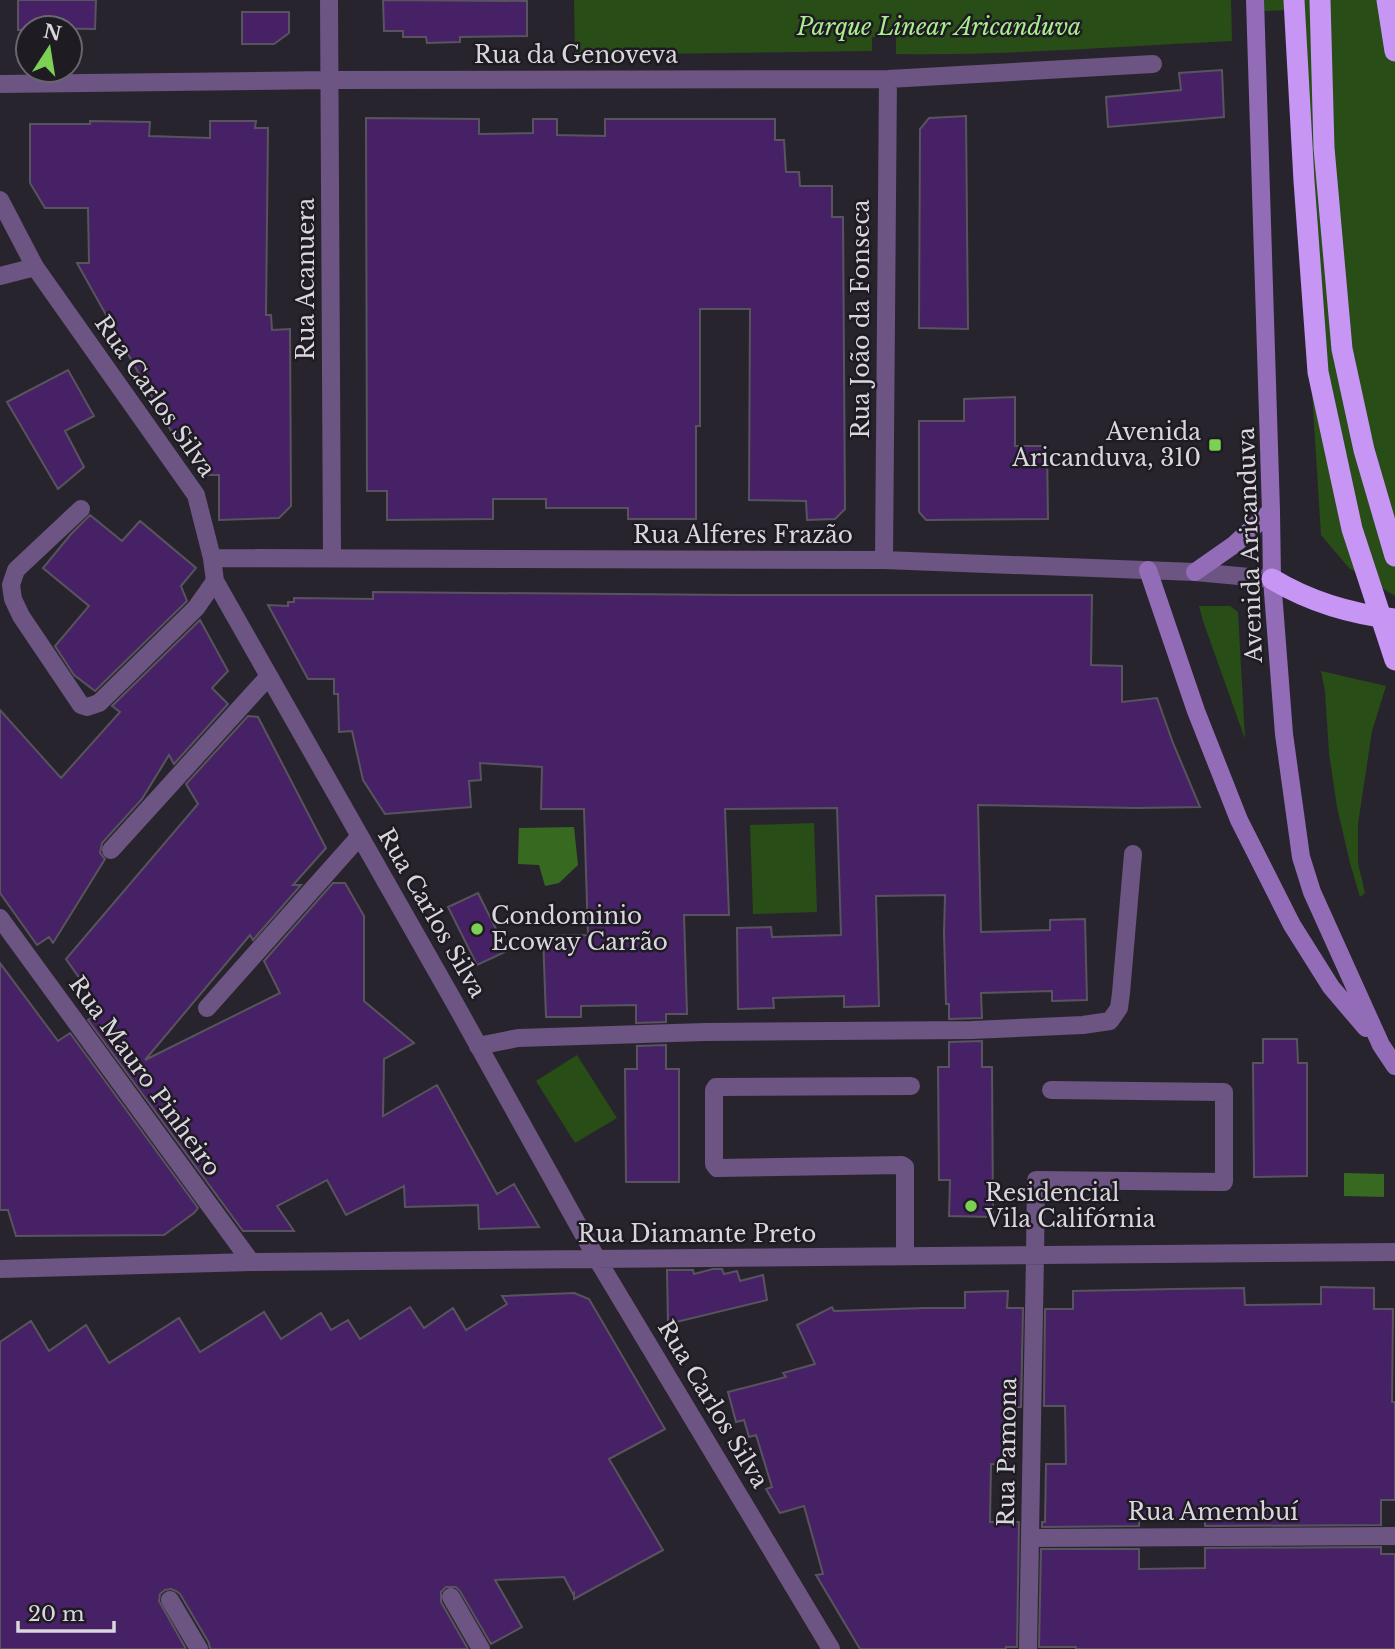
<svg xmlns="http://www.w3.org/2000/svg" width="1395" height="1649" font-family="'Libre Baskerville',serif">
<rect width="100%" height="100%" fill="#28242d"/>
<path fill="#284d17" d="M574,0H1231L1232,41C1120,46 1008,56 896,54V37H872V51L575,55Z
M1262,0H1395V596L1349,568L1321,535L1288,10L1263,11Z
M1207,606H1230L1238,612L1245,739L1203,621L1199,606Z
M1321,671L1386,686L1372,731L1358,824V863L1365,893L1360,897L1350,863L1337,807L1329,753L1325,691Z
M814,823L817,912L753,914L750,825Z
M577,1055L617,1118L575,1143L536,1081Z"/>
<path fill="#386920" d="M574,827L578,865L559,883L545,886L539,865L518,864L519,828Z
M1344,1173L1384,1174V1197L1344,1196Z"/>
<path fill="#472165" stroke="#58545d" stroke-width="2" d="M18,0H96L95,29L28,28V30H18Z
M383,0L527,1V36L460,37V42L427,43L426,37H403V31H384Z
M242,12H289V33L274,44H242Z
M1222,70L1224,117L1108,127L1106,97L1181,90L1179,73Z
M966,116L968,329L919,328L920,129L929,118Z
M366,118L479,119V134L533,133V119H557V135L605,136V119H775V140H784L786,172H799L800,186H832V217H843L845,509L835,519L807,520L806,501L749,500L750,309H700V426H696V519H628V508H546V499H493V519L387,520V491H367Z
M90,121L150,122L149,136L210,138V121H256L255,128H268L266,315H271L272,330L290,329L291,506L279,518L219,520V475H203V455H196V437L175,438L77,263H89L88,208H45L30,183V124H90Z
M68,370L94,416L65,431L84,467L58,489L7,402Z
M1015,397V446H1047L1048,519L926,520L919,512V421H964V399Z
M90,515L122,541L140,521L196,568L181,586L187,601L95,691L74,675L55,646L89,606L43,568L71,534Z
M373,592L734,595H1092L1091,665L1122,666V702L1157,698L1173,743L1200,807L1136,808L978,805L981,932L1050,930V920L1085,919L1087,1000L1052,1001V991L981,993L982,1018L949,1019V1004H946L944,933L945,895L876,896L879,1006L844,1007V996L773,998L774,1008L738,1009L737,928L771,927L772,937L841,935L837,808L725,809L729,915H684L687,1014H666V1022L636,1023V1005L581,1006V1017H546L543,936L588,935L584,809H541L542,767L480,763L481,780L469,781L471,807L385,814L363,780L352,731L339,732L338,694H334V679H308L268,605L288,606V602H294V598L373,599Z
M200,620L228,671L212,688L228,704L174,764L169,755L142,799L102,843L100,853L105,859L53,943L49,937L37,945L0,893V710L61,778L120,712L112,706Z
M248,716L258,717L326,848L293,885H301L253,940L250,935L145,1060L280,993L264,961L333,883H345L364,916V1001L414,1043L384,1059L383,1116L437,1085L497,1194L514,1184L539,1227L479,1229L478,1205L405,1207L404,1186L346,1215L327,1180L277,1206L294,1231H243L88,1020L102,1010L66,959L198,804L186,784Z
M478,893L507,951L477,965L448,907Z
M0,963L58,1041L70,1033L198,1208L194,1213L164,1235L16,1236L8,1210H0Z
M1263,1039H1297L1298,1063H1307V1176L1254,1177L1253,1063H1263Z
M982,1041V1067H992L993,1217L949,1216L950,1180H939L938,1067H949V1042Z
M666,1045V1069H679V1182H626L625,1069H637V1046Z
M713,1269H722L724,1274L737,1271L740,1281L763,1275L767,1300L668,1324L667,1270H693L694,1274Z
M1321,1287L1374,1288V1309H1393L1392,1402H1395V1500H1381V1525L1205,1526V1518L1139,1519V1526L1042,1527V1522H1045L1046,1464H1066L1065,1406H1044L1045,1309H1073V1291L1174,1289L1244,1288L1245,1305L1321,1304Z
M1008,1291L1007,1308H1023L1021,1407H1008L1007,1465L991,1464L990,1522H1019L1017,1647H1006V1649H860L816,1575L823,1574L804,1506L780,1513L766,1489L772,1487L756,1435L749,1437L744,1420L736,1422L728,1392L786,1377L783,1373L815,1364L797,1325L832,1307L834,1311L925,1308H965V1292Z
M574,1293L589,1299L665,1429L609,1459L663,1550L574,1599V1593L573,1594L564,1577L495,1580L522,1627L491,1644L460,1591L456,1587H446L441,1592V1602L468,1649H210L209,1643L180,1594L176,1591L171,1589L165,1590L160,1594L159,1601L186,1649H0V1342L31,1321L49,1351L86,1325L109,1363L179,1318L200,1352L264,1312L281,1339L321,1313L331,1330L348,1320L360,1339L410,1307L424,1328L453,1308L466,1330L507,1304L502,1296Z
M1381,1547V1554H1395V1649H1076V1647H1039L1041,1549H1139V1569L1205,1568V1548Z"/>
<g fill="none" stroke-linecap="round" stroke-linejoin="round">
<path stroke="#6c5483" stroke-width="18" d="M81,509L16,570L11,585L13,599L21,616L81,705L87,707L99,703L196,608L215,581
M478,1046L518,1038L705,1032L972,1030L1083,1025L1110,1021L1119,1008L1121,993L1133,854
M1035,1255L1036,1180L1224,1182V1092L1051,1090
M905,1256V1167L902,1165L717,1168L714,1164V1090L716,1087H718L911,1086"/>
<path stroke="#6c5483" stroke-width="18" d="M329,0L332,558
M0,84L330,80L888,79L1153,64
M0,200L35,267L196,495L212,558L215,581L453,1000L597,1259L831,1649
M0,276L35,267
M212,558L884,560L1195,572L1272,579
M884,560L888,79
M111,850L269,676
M0,918L251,1262
M207,1008L360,836
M0,1269L251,1262L1395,1252
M1030,1538L1395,1536
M451,1597L481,1649
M170,1600L199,1649
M1028,1649L1035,1255"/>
<path stroke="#936cb8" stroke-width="18" d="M1255,0L1271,511L1272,579L1284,734L1301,857L1312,892L1381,1045L1395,1066
M1148,570L1196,711L1239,820L1292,925L1331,987L1366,1028
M1195,572L1235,544L1271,511"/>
<path stroke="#c796f5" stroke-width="21" d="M1320,0L1324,148L1342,349L1364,450L1395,556
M1387,0L1395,51
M1272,579C1310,602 1351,614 1395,619"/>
<path stroke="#c796f5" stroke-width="21" d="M1294,0L1304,181L1318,372L1352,529L1395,660"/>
</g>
<g fill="#7cd155" stroke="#1f1b23" stroke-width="2.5">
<rect x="1208" y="438" width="14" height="14" rx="3.5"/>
<circle cx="477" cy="929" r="7"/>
<circle cx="971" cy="1206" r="7"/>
</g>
<g text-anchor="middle" stroke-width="5" stroke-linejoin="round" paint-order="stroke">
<g font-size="23" font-style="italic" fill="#a9ee8c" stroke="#1f1b23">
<text x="939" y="35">Parque Linear Aricanduva</text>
</g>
<g font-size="23" fill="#d9d6dc" stroke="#1f1b23">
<text x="576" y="63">Rua da Genoveva</text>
<text transform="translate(306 279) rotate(-90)" y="8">Rua Acanuera</text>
<text transform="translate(861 319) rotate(-90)" y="8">Rua João da Fonseca</text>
<text transform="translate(155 396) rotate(55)" y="8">Rua Carlos Silva</text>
<text x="743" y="543">Rua Alferes Frazão</text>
<text transform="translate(1250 545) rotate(-92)" y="8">Avenida Aricanduva</text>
<text transform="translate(432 913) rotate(60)" y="8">Rua Carlos Silva</text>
<text transform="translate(145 1076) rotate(54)" y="8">Rua Mauro Pinheiro</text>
<text x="697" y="1242">Rua Diamante Preto</text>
<text transform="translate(713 1404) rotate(59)" y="8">Rua Carlos Silva</text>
<text transform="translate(1007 1452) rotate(-89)" y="8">Rua Pamona</text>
<text x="1213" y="1520">Rua Amembuí</text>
</g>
<g font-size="23" fill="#d9d6dc" stroke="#1f1b23" text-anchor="start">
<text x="1201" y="440" text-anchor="end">Avenida<tspan x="1201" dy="26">Aricanduva, 310</tspan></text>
<text x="491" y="924">Condominio<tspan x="491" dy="26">Ecoway Carrão</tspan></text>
<text x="985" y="1201">Residencial<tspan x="985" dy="26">Vila Califórnia</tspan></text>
</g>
</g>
<g transform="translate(49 49) rotate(12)"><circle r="33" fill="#1f1b23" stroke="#69666d" stroke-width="2"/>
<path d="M0-5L12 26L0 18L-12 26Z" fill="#7cd155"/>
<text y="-10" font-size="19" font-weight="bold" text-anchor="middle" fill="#d9d6dc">N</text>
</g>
<path d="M18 1621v10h96v-10" fill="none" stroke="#d9d6dc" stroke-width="3.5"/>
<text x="28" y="1621" font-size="21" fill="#d9d6dc" stroke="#1f1b23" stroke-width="5" paint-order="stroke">20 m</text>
</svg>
